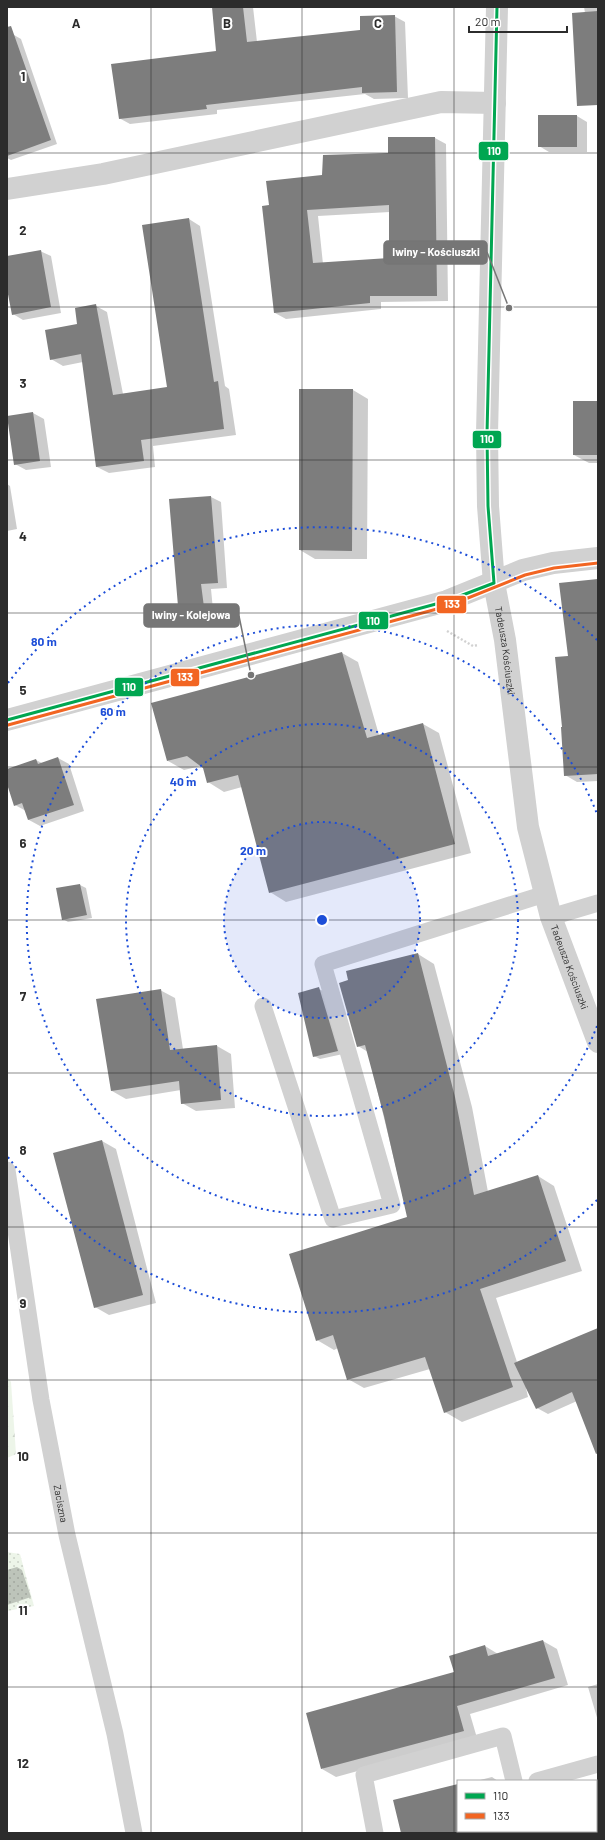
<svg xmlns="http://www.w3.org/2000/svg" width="605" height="1840" font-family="Barlow,sans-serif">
<defs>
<pattern id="grass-dots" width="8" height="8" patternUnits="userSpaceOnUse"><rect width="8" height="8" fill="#edf5e9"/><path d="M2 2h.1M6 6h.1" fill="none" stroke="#cbd2c8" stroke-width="1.8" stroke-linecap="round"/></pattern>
<pattern id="forest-firs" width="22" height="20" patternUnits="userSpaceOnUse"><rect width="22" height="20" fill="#edf5e9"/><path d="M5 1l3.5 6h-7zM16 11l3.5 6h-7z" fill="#cbd2c8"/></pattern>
</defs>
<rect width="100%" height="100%" fill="#fff"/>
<path fill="url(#grass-dots)" d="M7,1552L20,1554L34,1606L7,1611Z"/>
<path fill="url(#forest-firs)" d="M7,1376L11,1382L16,1454L7,1458Z"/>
<path fill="#0003" fill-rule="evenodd" d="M213,7H253L257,42L361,31L394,16L405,22L408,98L374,99L365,94L217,110V114L130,124L119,118L217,52Z
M584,7H598V91Z
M14,35L21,39L57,144L11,160L7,158V38Z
M577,116L587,122V152H549L539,146Z
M389,138H435L446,144L448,301L381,302V309L286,319L275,313L270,206L323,176L389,154ZM390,212V259L323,264L318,216Z
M189,219L200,226L225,386L229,389L236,435L153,446L155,467L109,473L97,467L83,362L63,366L51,359L78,325L96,306L107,312L123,394L168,388Z
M40,251L51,256L61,313L23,320L13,314L9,295H7V257Z
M353,390L368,399L367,559H315L300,550Z
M598,402V463H589L574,455Z
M33,413L44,419L51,467L26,470L15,464Z
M7,484L10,486L17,529L7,531Z
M211,497L221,502L227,588L211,589L214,620L189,623L180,617L170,500Z
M598,580V781L577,782L565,775L563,728Z
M342,653L358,662L379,735L423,724L439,733L471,853L286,902L270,892L242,787L224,792L208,782L204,768L201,766L184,770L168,761Z
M58,758L69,764L84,811L40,826L29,820L26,811L15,805L7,781V770L36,760L42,763Z
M80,885L86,888L92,918L68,922L63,919L57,889Z
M418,954L434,964L472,1107L488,1192L538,1176L554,1186L582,1271L496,1298L517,1362L598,1333V1415L577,1401L548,1414L537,1408L527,1387L526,1388L528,1397L462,1422L445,1412L430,1369L364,1388L348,1379L338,1348L334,1350L317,1340L408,1217L368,1052L358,1046Z
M319,989L325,992L343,1054L320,1059L314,1056Z
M160,990L175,998L183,1049L217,1046L231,1054L235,1108L196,1111L182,1103L181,1090L126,1099L112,1091Z
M102,1141L116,1149L156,1303L109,1315L95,1307Z
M17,1567L22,1570L31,1597L7,1605V1570Z
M543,1641L557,1649L568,1685L470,1714L477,1738L336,1777L322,1769L456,1673L485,1646L498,1654Z
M598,1684V1721L588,1687Z
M492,1777L498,1781H476Z
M458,1785V1831H518L519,1833H402Z"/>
<path fill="#7d7d7d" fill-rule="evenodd" d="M212,7H243L247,42L360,30V16L395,15L397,92L362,93V87L206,105L207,109L119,119L111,64L216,51Z
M598,11V105L577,106L572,13Z
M11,26L51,140L7,156V27Z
M538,115H577V147H538Z
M388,137H435L437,296H370V303L274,313L262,206L269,205L266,181L322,175L323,155L388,153ZM389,205V258L313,263L307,210Z
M189,218L214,382L218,381L224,429L141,440L144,461L96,467L81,354L50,360L45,330L77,324L75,308L96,304L113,395L167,387L142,225Z
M41,250L51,307L12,315L7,289V256Z
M299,389H353L352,551L299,550Z
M573,401H598V455H573Z
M33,412L40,461L14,465L7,416Z
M211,496L218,583L201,584L205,615L179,618L169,499Z
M598,579V774L564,776L561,727H562L555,657L568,656L559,583Z
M342,652L367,738L423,723L455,844L269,893L238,775L207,783L203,768L187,756L167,761L151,703Z
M58,757L74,805L28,820L22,803L14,806L7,784V769L36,759L38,764Z
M80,884L87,915L62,920L56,888Z
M418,953L455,1097L474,1195L538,1175L566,1261L480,1289L513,1387L444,1413L425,1357L347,1380L333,1335L316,1341L289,1254L407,1217L384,1116L365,1045L357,1047L339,983L348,980L346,971Z
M319,987L338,1051L313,1057L298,993Z
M161,989L170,1050L217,1045L221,1100L181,1104L179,1081L111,1091L96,999Z
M102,1140L143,1295L94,1308L53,1153Z
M598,1328V1453L596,1454L572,1392L536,1409L514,1363Z
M543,1640L555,1678L457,1706L464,1731L321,1769L306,1713L454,1672L449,1656L485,1645L488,1656Z
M458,1784V1833H401L393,1800Z"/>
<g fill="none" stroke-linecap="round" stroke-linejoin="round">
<path stroke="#d1d1d1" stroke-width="2.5" stroke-dasharray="2 2" stroke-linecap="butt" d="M447,631L473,646L478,645"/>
<g stroke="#d1d1d1" stroke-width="17">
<path d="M551,917L598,903"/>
<path d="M263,1006L333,1219L392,1205L323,964L545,894"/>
<path id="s1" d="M7,1170L41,1400L67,1535L115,1734L134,1833"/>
<path d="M537,1781L598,1764"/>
<path d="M525,1831L526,1833"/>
<path d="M375,1833L364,1775L503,1736L514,1781"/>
</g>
<g stroke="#d1d1d1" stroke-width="22">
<path id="s2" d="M497,7L487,434L488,506L494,583L505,640L528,827L551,917L598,1042"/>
<path d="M7,189L103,174L441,102L495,103"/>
</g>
<path stroke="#d1d1d1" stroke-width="22" d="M7,720L447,601L523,570L553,563L598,558"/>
<g stroke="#fff" stroke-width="6">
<path id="bus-1" d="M494,583L488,506L487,434L497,7
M7,720L447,601L494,583"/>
</g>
<g stroke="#fff" stroke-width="6">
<path id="bus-2" d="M8,725L448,606L525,575L554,568L598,563"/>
</g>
<use href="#bus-1" stroke="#00a651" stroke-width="3"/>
<use href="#bus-2" stroke="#f26522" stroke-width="3"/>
</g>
<path fill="none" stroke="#2c2c2c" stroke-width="1" stroke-opacity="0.55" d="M151,7V1833M302,7V1833M454,7V1833M7,153H598M7,307H598M7,460H598M7,613H598M7,767H598M7,920H598M7,1073H598M7,1227H598M7,1380H598M7,1533H598M7,1687H598"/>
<circle cx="322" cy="920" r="98" fill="#1d4ed8" fill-opacity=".12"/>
<g fill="none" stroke="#1d4ed8" stroke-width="2" stroke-dasharray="2 4">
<circle cx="322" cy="920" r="98"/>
<circle cx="322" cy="920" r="196"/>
<path d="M597 1026A295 295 0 1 1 597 814"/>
<path d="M597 1200A393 393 0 0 1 8 1157M8 683A393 393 0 0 1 597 640"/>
</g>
<g text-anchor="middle" stroke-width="4" stroke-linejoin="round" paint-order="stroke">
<g font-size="10" fill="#2c2c2c" stroke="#fff">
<text dy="4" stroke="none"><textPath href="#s2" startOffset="645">Tadeusza Kościuszki</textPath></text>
<text dy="4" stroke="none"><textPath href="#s2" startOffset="969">Tadeusza Kościuszki</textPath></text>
<text dy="4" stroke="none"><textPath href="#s1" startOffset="338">Zaciszna</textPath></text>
</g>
</g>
<g font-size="13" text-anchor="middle" font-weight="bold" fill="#2c2c2c" stroke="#fff" stroke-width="4" stroke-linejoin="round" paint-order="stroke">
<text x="76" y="28">A</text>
<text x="227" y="28">B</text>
<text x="378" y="28">C</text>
<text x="23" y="81">1</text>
<text x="23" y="235">2</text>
<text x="23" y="388">3</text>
<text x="23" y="541">4</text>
<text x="23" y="695">5</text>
<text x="23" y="848">6</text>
<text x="23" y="1001">7</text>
<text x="23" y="1155">8</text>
<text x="23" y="1308">9</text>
<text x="23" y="1461">10</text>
<text x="23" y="1615">11</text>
<text x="23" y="1768">12</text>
</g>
<circle cx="322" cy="920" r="6" fill="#1d4ed8" stroke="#fff" stroke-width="2"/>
<g font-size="12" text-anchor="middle" font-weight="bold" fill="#1d4ed8" stroke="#fff" stroke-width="4" stroke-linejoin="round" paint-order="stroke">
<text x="44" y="646">80 m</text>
<text x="113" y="716">60 m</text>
<text x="183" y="786">40 m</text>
<text x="253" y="855">20 m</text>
</g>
<path fill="none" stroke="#767676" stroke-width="1.5" d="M509 308L487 252M251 675L239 616"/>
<g fill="#767676" stroke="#fff" stroke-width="1.5">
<circle cx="509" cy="308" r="4"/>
<circle cx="251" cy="675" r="4"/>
</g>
<g fill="#767676" stroke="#767676" stroke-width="1.5">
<rect x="384" y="241" width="103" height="23" rx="4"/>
<rect x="144" y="604" width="95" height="23" rx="4"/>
</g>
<g font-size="11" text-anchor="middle" font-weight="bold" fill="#fff">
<text x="436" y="256">Iwiny – Kościuszki</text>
<text x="191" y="619">Iwiny - Kolejowa</text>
</g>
<g stroke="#fff" stroke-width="1.5">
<rect x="478" y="141" width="31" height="20" rx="4" fill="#00a651"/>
<rect x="472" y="430" width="30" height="19" rx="4" fill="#00a651"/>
<rect x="436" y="595" width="31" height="19" rx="4" fill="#f26522"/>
<rect x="358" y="611" width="31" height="19" rx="4" fill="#00a651"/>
<rect x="170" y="668" width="30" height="19" rx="4" fill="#f26522"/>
<rect x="114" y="677" width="30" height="20" rx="4" fill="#00a651"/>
</g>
<g font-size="11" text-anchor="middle" font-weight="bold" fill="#fff">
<text x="494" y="155">110</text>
<text x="487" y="443">110</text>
<text x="452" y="608">133</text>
<text x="373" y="625">110</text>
<text x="185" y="681">133</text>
<text x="129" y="691">110</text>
</g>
<rect width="605" height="1840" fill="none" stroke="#2c2c2c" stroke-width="16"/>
<rect x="457" y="1780" width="140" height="52" fill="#ffffff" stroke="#ababab"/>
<rect x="465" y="1793" width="20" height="6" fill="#00a651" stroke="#ababab"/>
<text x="493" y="1800" font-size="12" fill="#2c2c2c">110</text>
<rect x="465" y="1813" width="20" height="6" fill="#f26522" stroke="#ababab"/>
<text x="493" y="1820" font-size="12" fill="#2c2c2c">133</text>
<path d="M469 26v6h98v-6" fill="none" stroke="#2c2c2c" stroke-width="2"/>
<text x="475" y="26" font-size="12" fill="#2c2c2c" stroke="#ffffff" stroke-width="3" paint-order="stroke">20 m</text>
</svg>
